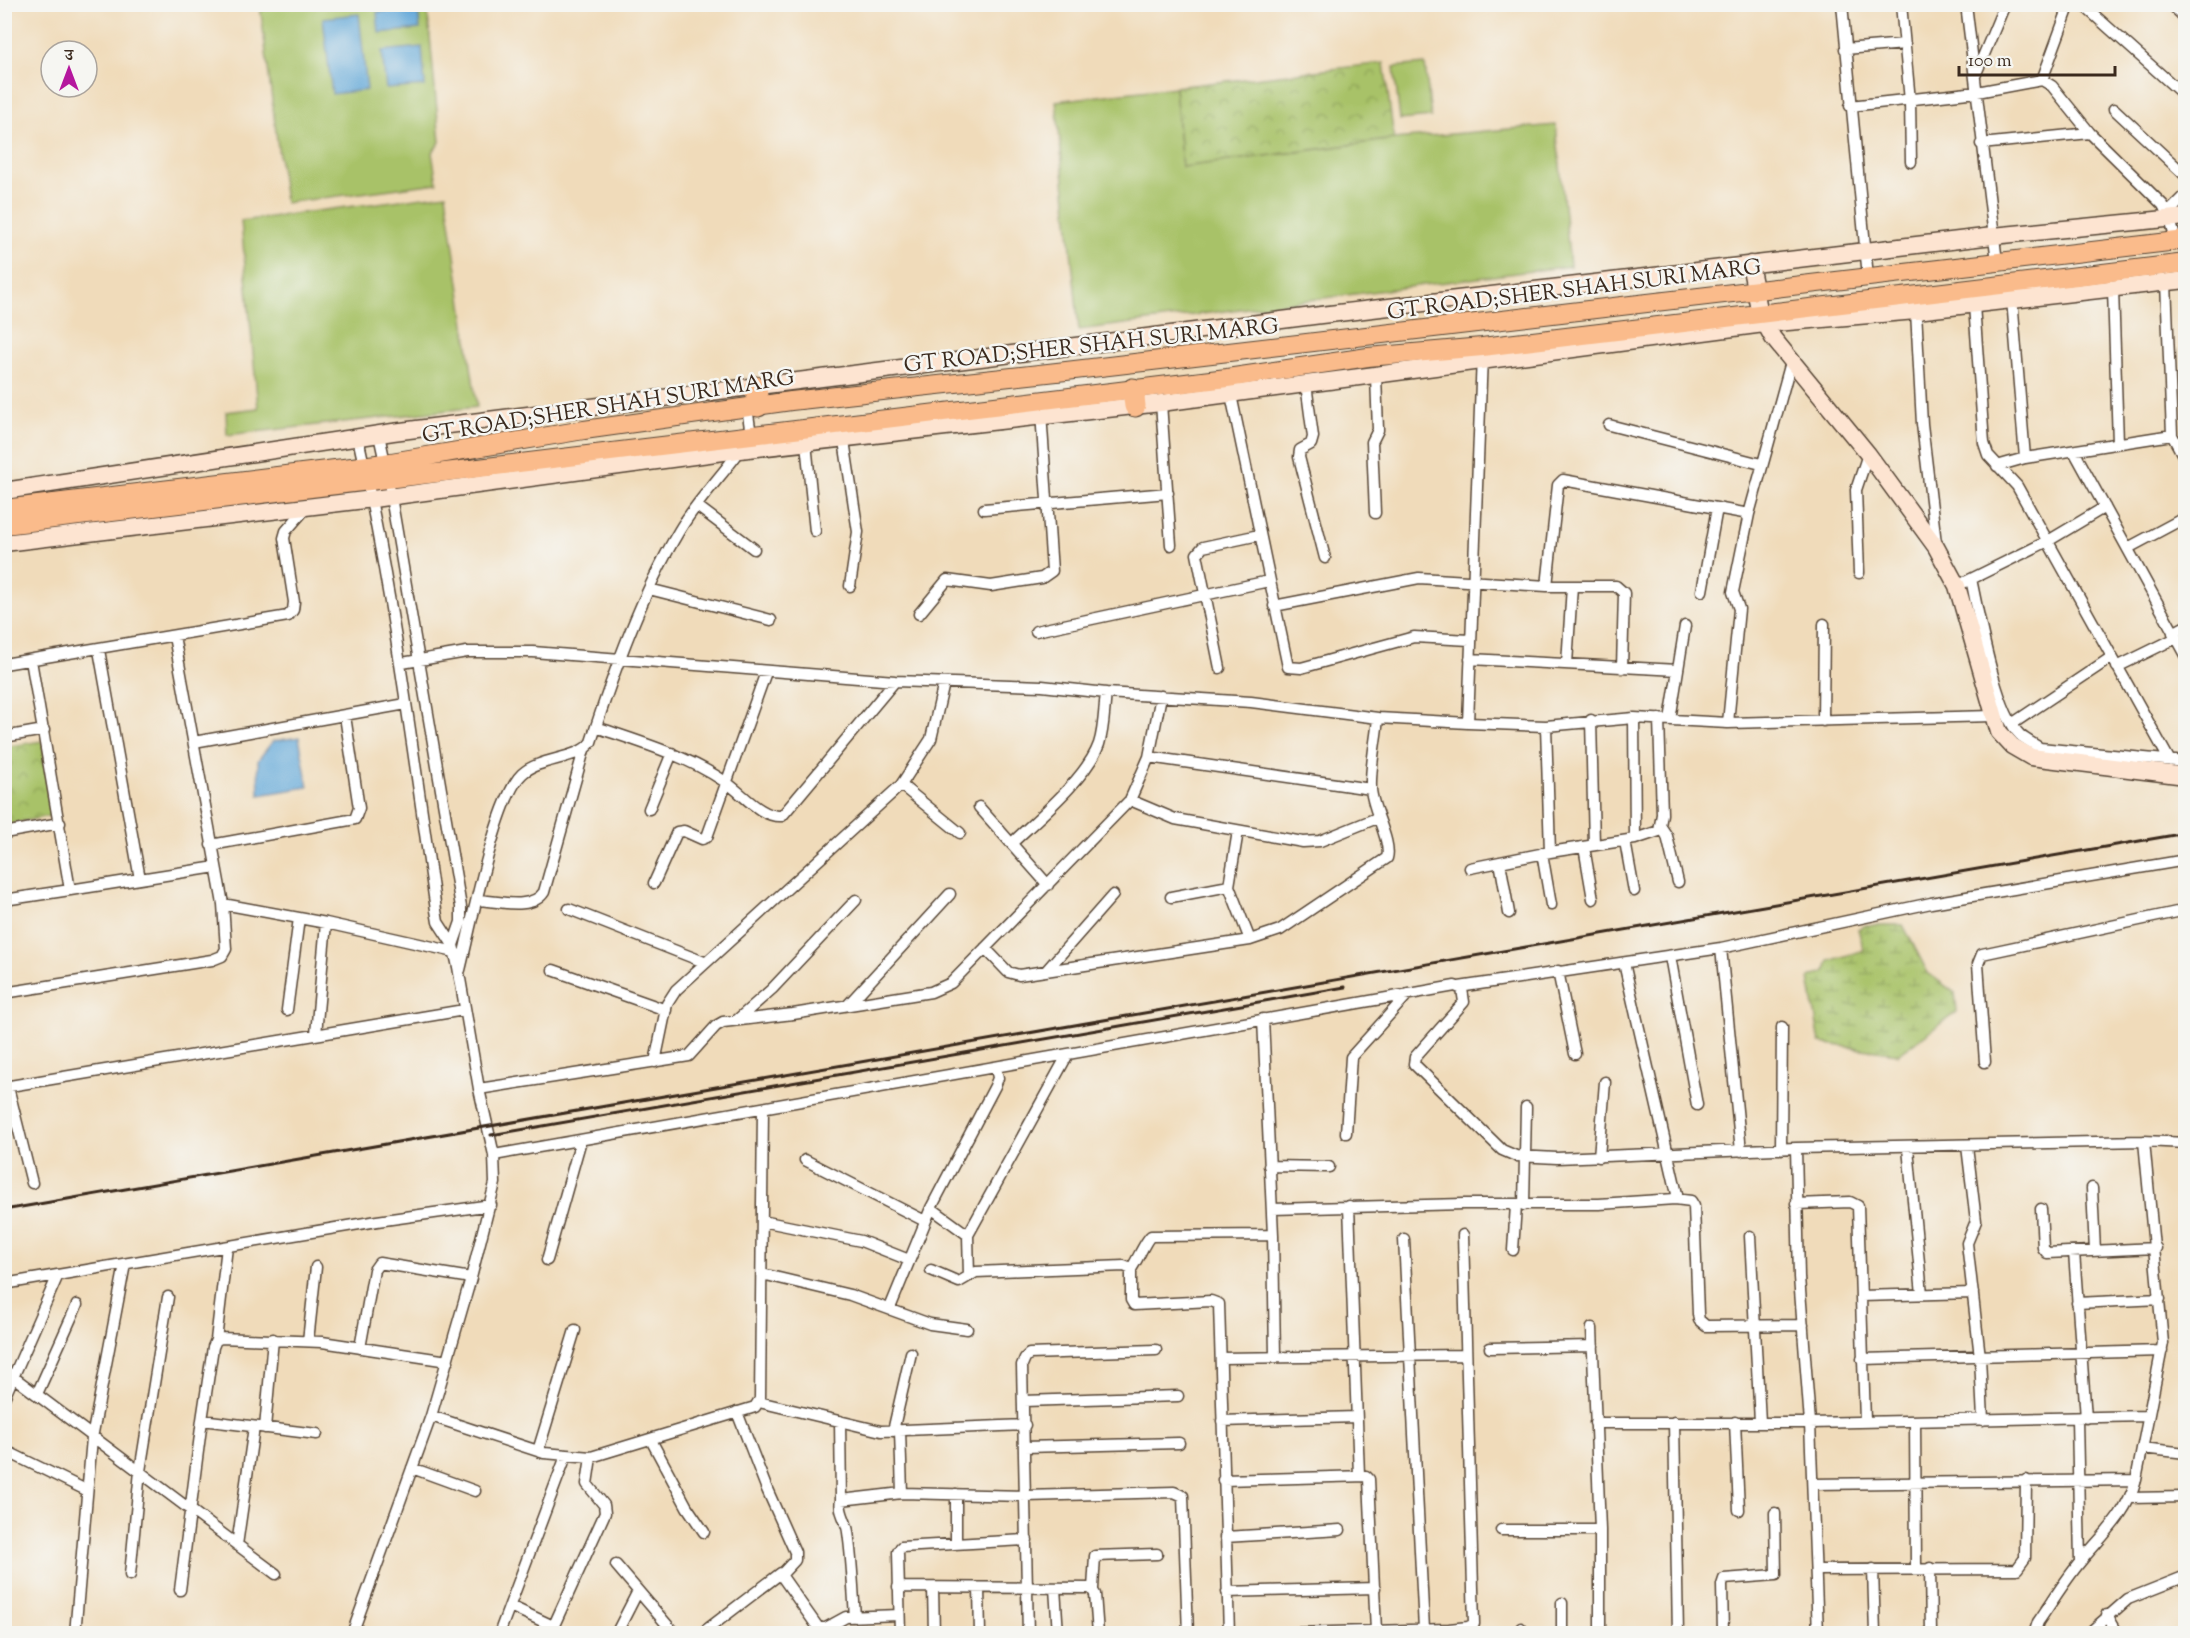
<svg xmlns="http://www.w3.org/2000/svg" width="2190" height="1638" font-family="'Sorts Mill Goudy','Noto Serif Devanagari',serif">
<defs>
<pattern id="wetland-marsh" width="20" height="14" patternUnits="userSpaceOnUse" patternTransform="scale(1.5)"><rect width="20" height="14" fill="#a8c268"/><path d="M1 5h8M5 5V1M11 12h8M15 12V8" fill="none" stroke="#8a9e55"/></pattern>
<pattern id="park-crowns" width="20" height="18" patternUnits="userSpaceOnUse" patternTransform="scale(1.5)"><rect width="20" height="18" fill="#a8c268"/><path d="M2 6a3 3 0 1 1 6 0M12 15a3 3 0 1 1 6 0" fill="none" stroke="#8a9e55"/></pattern>
</defs>
<rect width="100%" height="100%" fill="#f6f6f2"/>
<filter id="ink" filterUnits="userSpaceOnUse"><feTurbulence type="fractalNoise" baseFrequency=".0167" numOctaves="2"/><feDisplacementMap in="SourceGraphic" scale="12" xChannelSelector="R" yChannelSelector="G"/><feConvolveMatrix kernelMatrix="1 2 1 2 8 2 1 2 1" color-interpolation-filters="sRGB"/></filter>
<filter id="wash" filterUnits="userSpaceOnUse"><feTurbulence type="fractalNoise" baseFrequency=".008" numOctaves="4" result="noise"/><feDisplacementMap in="SourceGraphic" scale="24" xChannelSelector="R" yChannelSelector="G"/><feGaussianBlur stdDeviation="1.35" result="paint"/><feColorMatrix in="noise" values="0 0 0 0 0 0 0 0 0 0 0 0 0 0 0 0 0 1.4 0 .05"/><feComposite in="paint" operator="in"/></filter>
<g filter="url(#wash)">
<rect width="100%" height="100%" fill="#f0dbba"/>
<path fill="#a8c268" stroke="#727643" stroke-width="1.5" d="M260,5H427L440,142L432,153L437,183L285,203Z
M1425,64L1431,117L1400,120L1394,67Z
M1175,87L1182,167L1394,139L1556,125L1570,266L1079,330L1056,101Z
M446,194L477,407L227,435L226,412L258,408L241,221Z"/>
<path fill="url(#wetland-marsh)" stroke="#727643" stroke-width="1.5" d="M1866,925H1903L1928,973L1955,993L1957,1012L1898,1054L1820,1043L1809,978L1825,972L1829,961L1864,950L1858,929Z"/>
<path fill="url(#park-crowns)" stroke="#727643" stroke-width="1.5" d="M1384,63L1394,139L1182,167L1175,87Z
M42,741L54,815L5,825L4,747Z"/>
<path fill="#62a7d8" stroke="#4e687b" stroke-width="1.5" d="M418,8L420,29L379,33L377,12Z
M359,14L367,90L332,94L323,18Z
M422,47L425,86L386,89L382,51Z
M299,737L308,787L259,795L258,760L273,741Z"/>
</g>
<g filter="url(#ink)">
<g fill="none" stroke-linecap="round" stroke-linejoin="round">
<g stroke="#564535" stroke-width="13">
<path id="street" d="M1842,4L1868,277
M1901,4L1910,101L1911,162
M1966,4L1997,262
M2082,4L2186,97
M2171,4L2186,19
M1845,49L1905,44
M1975,76L2005,4
M2042,80L2070,4
M1850,106L1977,92L2042,80L2052,86L2090,133L2163,205L2170,219L2176,241
M2114,109L2186,176
M1981,144L2090,133
M2168,213L2186,195
M2166,282L2172,435L2186,461
M2113,289L2118,443
M2012,299L2025,458
M1974,305L1984,443L1988,455L2017,486L2170,761
M1916,311L1922,424L1936,543
M1306,384L1313,437L1311,444L1300,450L1299,457L1325,558
M1230,390L1288,667L1301,668L1414,637L1470,640
M1161,403L1171,545
M1609,425L1761,464
M843,434L858,532L850,586
M379,435L386,467
M806,443L815,531
M2074,451L2186,655
M1997,466L2025,458L2172,435
M390,491L461,907V922L453,945
M697,506L754,549
M984,509L1168,493
M1375,513L1372,442L1378,430L1376,376
M2128,548L2186,517
M1859,573L1856,490L1868,454
M1971,579C1979,615 1995,711 2020,735C2026,740 2034,744 2040,748L2186,762
M1965,582L2048,541L2105,507
M1547,586L1558,485L1563,480L1749,514
M649,589L771,620
M1702,591L1717,508
M1274,606L1419,578L1547,586H1616L1624,593L1622,668
M919,614L947,580L991,586L1042,578L1052,571L1041,413
M1036,631L1269,581
M2173,633L2186,626
M99,650L140,879
M1470,659L1678,670
M31,660L70,890L216,867
M402,663L467,652H533L895,681L1042,686L1106,693L1251,702L1378,718L1468,723L1546,726L1634,718L1728,723L1993,716
M4,664L288,616L293,610L294,602L284,538L286,531L307,507
M1567,664L1572,586
M2117,667L2176,638
M1220,668L1197,554L1203,547L1259,535
M1634,718L1635,839
M1591,720L1594,845
M1670,720L1685,626
M1823,721L1824,624
M1468,723L1482,356
M1728,723L1739,609L1733,592L1749,514L1791,362
M2012,724L2112,657
M1546,726L1550,852
M596,727C640,742 685,755 724,781C741,791 760,818 782,816L895,681
M4,737L44,730
M194,742L406,704
M1149,757L1371,789
M901,785L960,833
M1130,800L1175,819L1303,842L1320,841L1377,818
M979,807L1048,885
M649,809L672,753
M1661,827L1667,836L1678,882
M1238,831L1229,886L1250,940
M4,833L60,823
M1625,841L1634,891
M1012,843C1037,819 1087,778 1099,744C1104,729 1104,710 1106,693
M211,845L355,819L359,808L345,716
M1584,847L1593,899
M1542,853L1551,905
M1500,862L1509,913
M1470,868L1550,852L1635,839L1659,831L1662,814L1659,719
M654,883L677,832L684,831L702,839L707,837L766,672
M1171,897L1229,886
M4,900L70,890
M478,900C498,901 532,911 544,892L584,750
M223,904L326,923L455,952
M569,909L704,962
M985,948L1008,972L1019,975L1250,940L1280,930L1387,858C1392,842 1372,809 1371,789C1370,766 1376,741 1378,718
M1721,948L1741,1151
M1670,956L1697,1105
M460,970C470,930 496,798 522,774C540,757 579,760 591,742C614,671 641,595 679,531C699,497 729,469 751,435L747,407
M553,970L666,1010
M1046,971L1113,895
M1558,971L1575,1054
M1459,987L1721,948L1931,903L2186,860
M4,993L212,960L222,956L226,949L223,904L174,636
M848,1005L950,894
M287,1010L299,918
M1263,1019L1273,1235L1275,1356
M737,1020L772,989L856,900
M316,1034L326,923
M655,1062L667,1004L676,990L901,785L931,739L944,683
M1985,1062L1978,964L1982,954L2186,910
M4,1087L464,1010
M8,1087L32,1183
M479,1089L689,1056L716,1026L723,1022L793,1014L931,992L951,983L1130,800L1149,757L1161,696
M1346,1133L1351,1057L1408,994
M1967,1146L1976,1221L1967,1243L1980,1357L1983,1420
M1796,1148L1799,1277L1810,1423L1818,1634
M1908,1148L1922,1294
M1781,1149L1782,1027
M494,1155L1455,986L1462,989L1464,1002L1415,1057L1414,1064L1502,1150L1516,1156L1557,1158L1796,1148L2144,1141L2186,1143
M1599,1157L1605,1082
M805,1160L925,1221
M1269,1166L1329,1167
M2092,1188L2095,1251
M1675,1199L1691,1201L1694,1206L1698,1314L1699,1320L1706,1326L1803,1325
M1796,1204L1850,1202L1858,1206L1865,1421
M1524,1205L1526,1107
M1349,1206L1359,1475
M931,1208L968,1235L969,1276
M1272,1209L1464,1204H1599L1675,1199L1677,1194L1624,963
M2041,1209L2043,1248L2047,1253L2156,1248
M762,1221L861,1241L909,1260
M968,1235L1068,1054
M1750,1236L1760,1422
M1404,1239L1424,1629
M1513,1250L1516,1205
M2074,1252L2086,1418
M547,1260L581,1140
M1131,1269C1137,1261 1146,1239 1151,1236L1273,1235
M931,1270L959,1282L976,1272L1124,1266L1131,1269V1300L1134,1305L1211,1301L1219,1304L1229,1634
M762,1274L850,1295L930,1324L967,1329
M4,1284L377,1221L491,1205
M1861,1296L1973,1293
M2077,1303L2160,1299
M890,1308L931,1208L995,1086L998,1078L996,1067
M1592,1328L1600,1530V1634
M216,1340L227,1247
M308,1341L316,1267
M360,1348L374,1270L379,1263L471,1278
M1490,1348L1593,1346
M1221,1358L1465,1355
M1862,1359L2162,1351
M4,1370L276,1574
M37,1394L77,1305
M4,1398L58,1275
M1024,1401L1178,1396
M759,1402L881,1431L1025,1425
M737,1412L766,1487L795,1552V1560L781,1575L817,1626L824,1629L846,1617L899,1615
M431,1416L544,1453L591,1457L755,1407L760,1399L763,1108
M2077,1419L2080,1562
M202,1420L213,1347L216,1340L221,1338L322,1342L448,1361
M840,1421L841,1500
M1222,1421L1356,1417
M1915,1421L1916,1568
M1674,1422L1678,1634
M1735,1422L1739,1510
M1595,1423H1810L2148,1416
M265,1428L273,1339
M893,1431L911,1353
M900,1431L902,1493
M651,1440L687,1507L704,1532
M1025,1447L1179,1443
M2142,1448L2186,1453
M4,1450L86,1490
M538,1451L575,1330
M412,1468L475,1491
M1223,1480L1366,1476L1369,1479L1376,1631
M1813,1484L2136,1480
M956,1494V1543
M2130,1498L2186,1497
M1501,1530H1600
M1225,1537L1340,1530
M237,1545L254,1427
M616,1565L675,1634
M1930,1568L1931,1634
M1873,1569L1875,1634
M1816,1570L2017,1569L2025,1558L2026,1480
M130,1575L140,1471L168,1297
M898,1587L1091,1588L1095,1594L1098,1634
M933,1588L934,1634
M979,1588L980,1634
M1055,1588L1058,1634
M1093,1589L1095,1556L1157,1554
M180,1590L202,1420L317,1434
M1227,1592L1375,1588
M1562,1603V1634
M510,1606L553,1626
M2107,1615L2118,1634
M855,1617C853,1589 852,1560 848,1532C847,1521 838,1511 841,1500L902,1493L1026,1496L1174,1492L1183,1496L1188,1634
M1521,1628V1634
M75,1634L92,1438L125,1264
M352,1634L431,1416L471,1278L495,1183L494,1155L479,1089L458,967L453,945L438,922L436,910C413,752 393,594 358,438
M499,1634L566,1456
M550,1634L605,1513L604,1505L587,1484L591,1457
M616,1634L638,1591
M701,1634L781,1573
M900,1634L898,1552L901,1547L1027,1540
M1028,1634L1022,1365L1025,1358L1029,1354L1156,1350
M1251,1634L1449,1629L1468,1627L1474,1624L1463,1235
M1723,1634L1722,1585L1724,1579L1776,1575L1775,1513
M2034,1634L2038,1622C2052,1602 2065,1580 2081,1561C2103,1535 2127,1514 2136,1480L2163,1343L2144,1141
M2088,1634L2128,1599L2186,1576"/>
</g>
<g stroke="#564535" stroke-width="19">
<path id="secondary" d="M1750,264L1760,314L1773,338L1868,454L1936,547L1957,586L1999,732L2012,746L2031,757L2186,776
M4,491L393,432L1321,315L1993,236L2186,217
M4,543L373,499L731,451L1161,403L1764,324L1916,311L2186,280"/>
</g>
<g stroke="#564535" stroke-width="20">
<path id="primary" d="M4,509L385,463L584,430L791,401L1066,371L2186,240
M4,525L1227,378L1368,357L1482,347L2186,263"/>
</g>
<g stroke="#564535" stroke-width="23">
<path id="highway" d="M756,387L758,406
M1133,389L1135,406"/>
</g>
<use href="#street" stroke="#fff" stroke-width="10"/>
<use href="#secondary" stroke="#fde4d1" stroke-width="16"/>
<use href="#primary" stroke="#fabb8b" stroke-width="18"/>
<use href="#highway" stroke="#fabb8b" stroke-width="21"/>
<path stroke="#3b2a1e" stroke-width="3" d="M491,1135L1345,987
M4,1210L2186,833"/>
</g>
</g>
<g text-anchor="middle" stroke-width="5" stroke-linejoin="round" paint-order="stroke">
<g font-size="22" fill="#3b2a1e" stroke="#f6f6f2">
<text transform="translate(1574 288) rotate(-7)" y="8">GT ROAD;SHER SHAH SURI MARG</text>
<text transform="translate(1091 344) rotate(-6)" y="8">GT ROAD;SHER SHAH SURI MARG</text>
<text transform="translate(608 405) rotate(-9)" y="8">GT ROAD;SHER SHAH SURI MARG</text>
</g>
</g>
<rect width="2190" height="1638" fill="none" stroke="#f6f6f2" stroke-width="24"/>
<g transform="translate(69 69)"><circle r="28" fill="#f6f6f2" stroke="#aba49d" stroke-width="1.5"/>
<path d="M0-4.5L10 22L0 15L-10 22Z" fill="#b5179e"/>
<text y="-9" font-size="16" font-weight="bold" text-anchor="middle" fill="#3b2a1e">उ</text>
</g>
<path d="M1959 66v9h156v-9" fill="none" stroke="#3b2a1e" stroke-width="3"/>
<text x="1968" y="66" font-size="18" fill="#3b2a1e" stroke="#f6f6f2" stroke-width="4.5" paint-order="stroke">100 m</text>
</svg>
